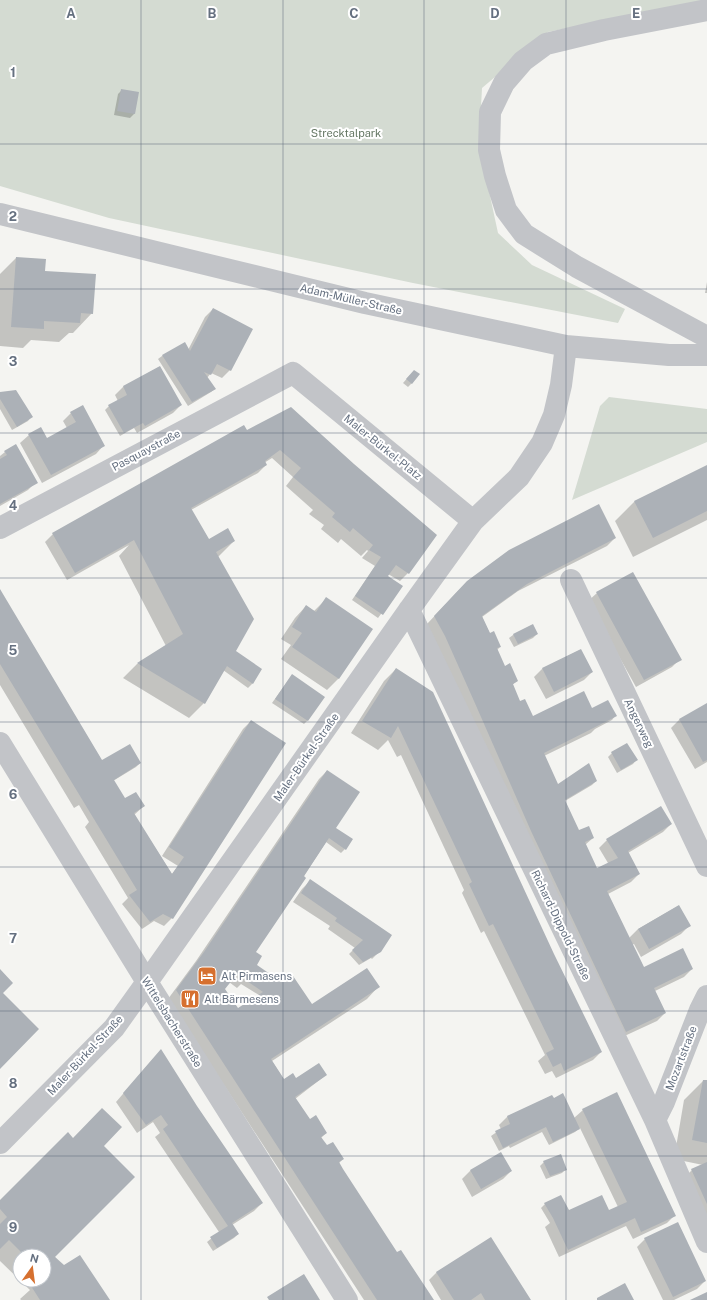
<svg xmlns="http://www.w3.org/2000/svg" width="707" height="1300" font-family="'Public Sans',sans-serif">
<rect width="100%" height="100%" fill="#f4f4f1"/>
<path fill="#d4dbd2" d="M0,0H705L548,32L482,88L479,145L498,233L532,265L625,309L618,323L413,283L109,218L0,186Z
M609,397L707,409V442L572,500L600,406Z"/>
<path fill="#0003" fill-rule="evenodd" d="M122,90L138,93L134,114L130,118L114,115L118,94Z
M16,258L44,272L92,313L73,333H69L59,342L31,340L23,348L0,346V274Z
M707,282V293H705Z
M213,309L230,370L222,378L211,373L207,378L215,389L211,392L188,406L158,359L162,356L184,344L188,350L205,317Z
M159,367L181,405L173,413L137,433L134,428L120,436L105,410L109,406L118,401L115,395L123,387Z
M410,375L412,383L408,387L403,383Z
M0,393L31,417L28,421L12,430L0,409Z
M291,408L408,573L400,581L388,574L387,576L401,587L378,618L352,600L375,566L362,558L368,551L367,550L361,556L341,539L338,543L321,529L324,525L309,514L313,510L286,486L293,477L272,458L264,463L266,465L258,473L191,510L209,540L234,541L218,557L232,655L260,670L252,684L248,688L223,670L204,703L189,718L123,678L137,664L166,646L119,556L129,545L67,580L45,542L53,534Z
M71,413L104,445L96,454L42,483L20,443L29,435L47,439L67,428L63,421Z
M5,452L36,482L28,490L0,506V456Z
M707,466V520L633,557L615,521L634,502Z
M615,538L607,546L518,591L482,617L490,634L500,647L497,650L504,667L517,681L512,685L520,702L532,718L591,709L615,716L612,720L595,729L591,733L544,756L558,786L596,781L592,785L565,801L578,831L593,838L585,845L597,870L608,863L599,848L607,840L671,824L663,832L628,853L639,874L631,882L608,894L629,938L638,929L678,906L689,926L681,934L641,957L634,944L632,945L644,968L692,969L684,977L655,991L665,1013L657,1021L618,1039L427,624L459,590Z
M0,591L102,761L140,763L136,767L113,781L124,798L144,806L134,815L172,874L178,866L162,856L243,729L251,721L172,918L164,926L154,921L142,929L122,904L128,898L85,827L89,822L79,805L74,808L0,685Z
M597,593L680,659L672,667L636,687L588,601Z
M326,599L339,678L327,690L281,659L291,645L281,639L295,618L306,606L314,611Z
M532,625L537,634L533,638L514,647L509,638L513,635Z
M580,650L592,672L584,680L546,699L534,677L542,669Z
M396,669L553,954L601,1052L593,1060L556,1078L552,1071L545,1074L538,1061L545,1055L484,931L481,933L462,893L464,890L401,755L397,757L388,740L378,750L351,733L384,681Z
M292,675L308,720L304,724L272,703Z
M707,705V762L695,769L671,728L679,720Z
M612,753L636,760L633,764L617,773L608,757Z
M327,771L333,832L345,849L341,853L326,842L255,952L253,968L312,1006L378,987L367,999L272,1061L284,1080H296L326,1075L295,1099L309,1121L326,1133L321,1138L327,1147L343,1159L338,1164L397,1254L432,1300H364L168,999L196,961L319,779ZM229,982L237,988L241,984L259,995L238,1010L224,989Z
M310,881L380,951L372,959L371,958L359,965L349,954L355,948L328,929L330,926L293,902L302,889Z
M153,1059L262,1203L254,1211L232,1225L238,1234L234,1238L213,1251L207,1242L219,1232L155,1137L160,1133L153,1122L137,1133L116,1102Z
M703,1081H707V1228L684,1178L692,1170L703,1165L674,1159L684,1100Z
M551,1096L574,1118L583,1110L675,1215L667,1223L633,1239L626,1226L559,1257L545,1227L550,1223L541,1208L545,1204L569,1212H608L618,1207L580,1128L575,1132L549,1145L542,1132L510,1148L509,1146L499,1151L491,1136L501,1129L499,1125L507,1117Z
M73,1139L102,1146L54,1256L64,1267L109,1300H21L20,1299L30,1290L0,1261V1201ZM20,1256H44V1280H20Z
M500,1154L511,1171L503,1179L472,1197L462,1179L470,1171Z
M544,1162L566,1169L562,1173L546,1179L540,1166Z
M645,1239L705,1281L697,1289L674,1300H663L637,1247Z
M437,1272L530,1300H441L429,1280Z"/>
<path fill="#acb1b7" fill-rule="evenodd" d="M121,89L139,92L135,114L117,111Z
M16,257L46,259L45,271L96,274L93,314L81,313L80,323L44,321V329L11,327Z
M213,308L253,329L231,371L217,364L211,375L204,372L216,389L192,402L162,355L185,342L190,351Z
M160,366L182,405L145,426L143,423L124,433L108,405L127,395L123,386Z
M414,370L420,374L412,384L406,379Z
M16,390L33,417L17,427L0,399V392Z
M83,405L105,446L51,475L28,434L41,427L47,438L76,422L70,412Z
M291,407L354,464L437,535L409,574L396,565L388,576L403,586L383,615L355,596L381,557L369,550L373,545L353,528L350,532L332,517L335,513L293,477L301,468L280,450L265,461L267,465L191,508L209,539L228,528L235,541L216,552L254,619L236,651L262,669L253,684L227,666L205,704L137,663L183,634L134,540L75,573L52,533L244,425L247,430Z
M16,444L38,483L0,504V459L7,455L4,451Z
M707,465V511L653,538L634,501Z
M599,504L616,538L527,584L482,616L490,633L494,631L501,647L497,648L505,666L510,663L518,681L513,684L520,701L525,699L533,716L584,691L592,708L608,700L617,716L544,753L558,784L589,763L597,781L565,800L579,830L589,826L594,838L585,842L597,868L618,858L606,839L661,806L672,824L628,851L640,874L607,891L644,967L683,948L693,969L654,988L666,1013L626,1032L531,831L474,701L445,636L434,616L467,581L509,550Z
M633,572L682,660L644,680L596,592Z
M0,589L102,760L130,744L141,763L114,780L125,798L136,792L145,806L134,813L172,874L184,857L169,847L251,720L286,743L173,919L163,914L150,922L129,895L137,890L0,664Z
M326,597L373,629L339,679L292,647L302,633L292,627L306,605L316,612Z
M533,624L538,634L518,644L513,634Z
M581,649L593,672L554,692L542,668Z
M396,668L433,692L554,954L602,1052L564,1071L561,1063L553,1067L546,1053L554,1049L493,924L489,926L469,884L472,882L398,726L391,738L362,721Z
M292,674L325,697L308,721L275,699Z
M707,703V760L703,762L679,719Z
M627,743L638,760L621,770L611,752Z
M327,770L360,792L336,828L353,839L346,850L329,838L304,876L306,878L256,952L262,956L257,965L280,981L291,973L312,1004L367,968L380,987L271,1059L284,1079L293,1073L296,1078L319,1063L327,1075L295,1097L310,1119L316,1115L327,1133L321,1137L327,1145L333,1142L344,1159L339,1162L343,1169L397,1252L401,1250L434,1300H377L176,990L204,952ZM237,974L263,992L238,1008L225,989Z
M310,879L392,935L381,952L363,962L352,950L363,940L335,921L337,918L301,893Z
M679,905L691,926L649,949L638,929Z
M0,969L13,983L3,993L39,1029L0,1069Z
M161,1049L197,1106L263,1203L232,1223L239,1234L217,1248L210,1237L228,1226L163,1129L168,1125L161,1115L146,1125L123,1093Z
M703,1080H707V1143L692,1140Z
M617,1092L676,1216L641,1232L635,1218L568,1250L553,1218L544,1203L561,1195L569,1210L602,1195L609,1210L627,1202L582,1109Z
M563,1093L580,1129L553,1142L546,1127L503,1148L495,1131L510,1124L507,1116L552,1095L554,1098Z
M102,1108L122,1127L104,1146L135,1177L55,1257L64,1265L80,1255L110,1300H40L31,1286L41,1280H44V1278L46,1277L44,1274V1256H25L9,1240L0,1249V1224L7,1217L0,1209V1200L68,1132L73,1138Z
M501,1152L512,1171L481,1189L470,1170Z
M561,1154L567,1170L550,1176L543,1161Z
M707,1162V1204L691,1169Z
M678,1222L706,1281L673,1297L644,1238Z
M491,1237L531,1300H485L481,1293L471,1300H454L436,1272Z
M304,1274L320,1300H269L267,1297Z
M625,1283L634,1300H597V1298Z
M707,1292V1300H690Z"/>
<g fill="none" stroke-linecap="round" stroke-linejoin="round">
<path stroke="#c2c4c8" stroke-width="22" d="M707,10L604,30L546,44L523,61L504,83L490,112L489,150L495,176L506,210L524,234L577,267L707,337
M0,214L365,303L566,346L669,355H707
M0,528L293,373L473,521
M571,580L707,866
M409,610L655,1120L707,1242
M0,743L147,982L347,1300
M655,1120L664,1102L700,1010L707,996
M0,1143L114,1028L147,982L409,610L473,521L519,477L542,443L554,415L561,385L566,346"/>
</g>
<path fill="none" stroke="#657080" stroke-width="1" stroke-opacity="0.55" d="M141,0V1300M283,0V1300M424,0V1300M566,0V1300M0,144H707M0,289H707M0,433H707M0,578H707M0,722H707M0,867H707M0,1011H707M0,1156H707"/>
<defs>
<g id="hotel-square" transform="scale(1)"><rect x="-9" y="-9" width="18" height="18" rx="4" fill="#d6702f" stroke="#fff"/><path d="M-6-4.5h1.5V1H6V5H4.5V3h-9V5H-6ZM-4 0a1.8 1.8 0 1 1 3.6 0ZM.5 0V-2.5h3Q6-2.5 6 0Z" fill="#fff"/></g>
<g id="restaurant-square" transform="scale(1)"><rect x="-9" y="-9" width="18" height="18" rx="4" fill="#d6702f" stroke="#fff"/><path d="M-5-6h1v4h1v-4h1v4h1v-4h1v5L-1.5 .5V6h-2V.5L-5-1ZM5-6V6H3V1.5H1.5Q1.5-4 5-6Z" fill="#fff"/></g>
</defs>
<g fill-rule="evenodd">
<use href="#hotel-square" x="207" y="976"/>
<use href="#restaurant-square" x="190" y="999"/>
</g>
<g text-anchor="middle" stroke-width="4" stroke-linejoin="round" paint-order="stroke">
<g font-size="11" fill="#657764" stroke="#fff">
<text x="346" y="137">Strecktalpark</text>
</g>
<g font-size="11" fill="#657080" stroke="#fff">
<text transform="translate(351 299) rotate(13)" y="4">Adam-Müller-Straße</text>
<text transform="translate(383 447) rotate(39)" y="4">Maler-Bürkel-Platz</text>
<text transform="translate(146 450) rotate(-28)" y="4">Pasquaystraße</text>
<text transform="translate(639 723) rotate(64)" y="4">Angerweg</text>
<text transform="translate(306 757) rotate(-55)" y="4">Maler-Bürkel-Straße</text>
<text transform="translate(561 925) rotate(64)" y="4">Richard-Dippold-Straße</text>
<text transform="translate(172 1022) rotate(58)" y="4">Wittelsbacherstraße</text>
<text transform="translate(85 1055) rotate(-47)" y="4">Maler-Bürkel-Straße</text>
<text transform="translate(681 1058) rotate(-69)" y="4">Mozartstraße</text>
</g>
<g font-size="11" fill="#657080" stroke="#fff" text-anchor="start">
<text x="221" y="980">Alt Pirmasens</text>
<text x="204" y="1003">Alt Bärmesens</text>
</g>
</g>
<g font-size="13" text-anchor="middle" font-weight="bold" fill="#657080" stroke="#fff" stroke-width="4" stroke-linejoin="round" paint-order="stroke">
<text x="71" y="18">A</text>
<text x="212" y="18">B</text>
<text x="354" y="18">C</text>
<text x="495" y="18">D</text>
<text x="636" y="18">E</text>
<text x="13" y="77">1</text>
<text x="13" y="221">2</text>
<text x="13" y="366">3</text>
<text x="13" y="510">4</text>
<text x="13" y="655">5</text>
<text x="13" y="799">6</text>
<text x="13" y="943">7</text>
<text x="13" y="1088">8</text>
<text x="13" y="1232">9</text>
</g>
<g transform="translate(32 1268) rotate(14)"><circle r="19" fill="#ffffff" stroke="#c1c6cc"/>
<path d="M0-3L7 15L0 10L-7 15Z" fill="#d6702f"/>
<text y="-6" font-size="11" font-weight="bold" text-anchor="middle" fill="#657080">N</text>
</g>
</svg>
